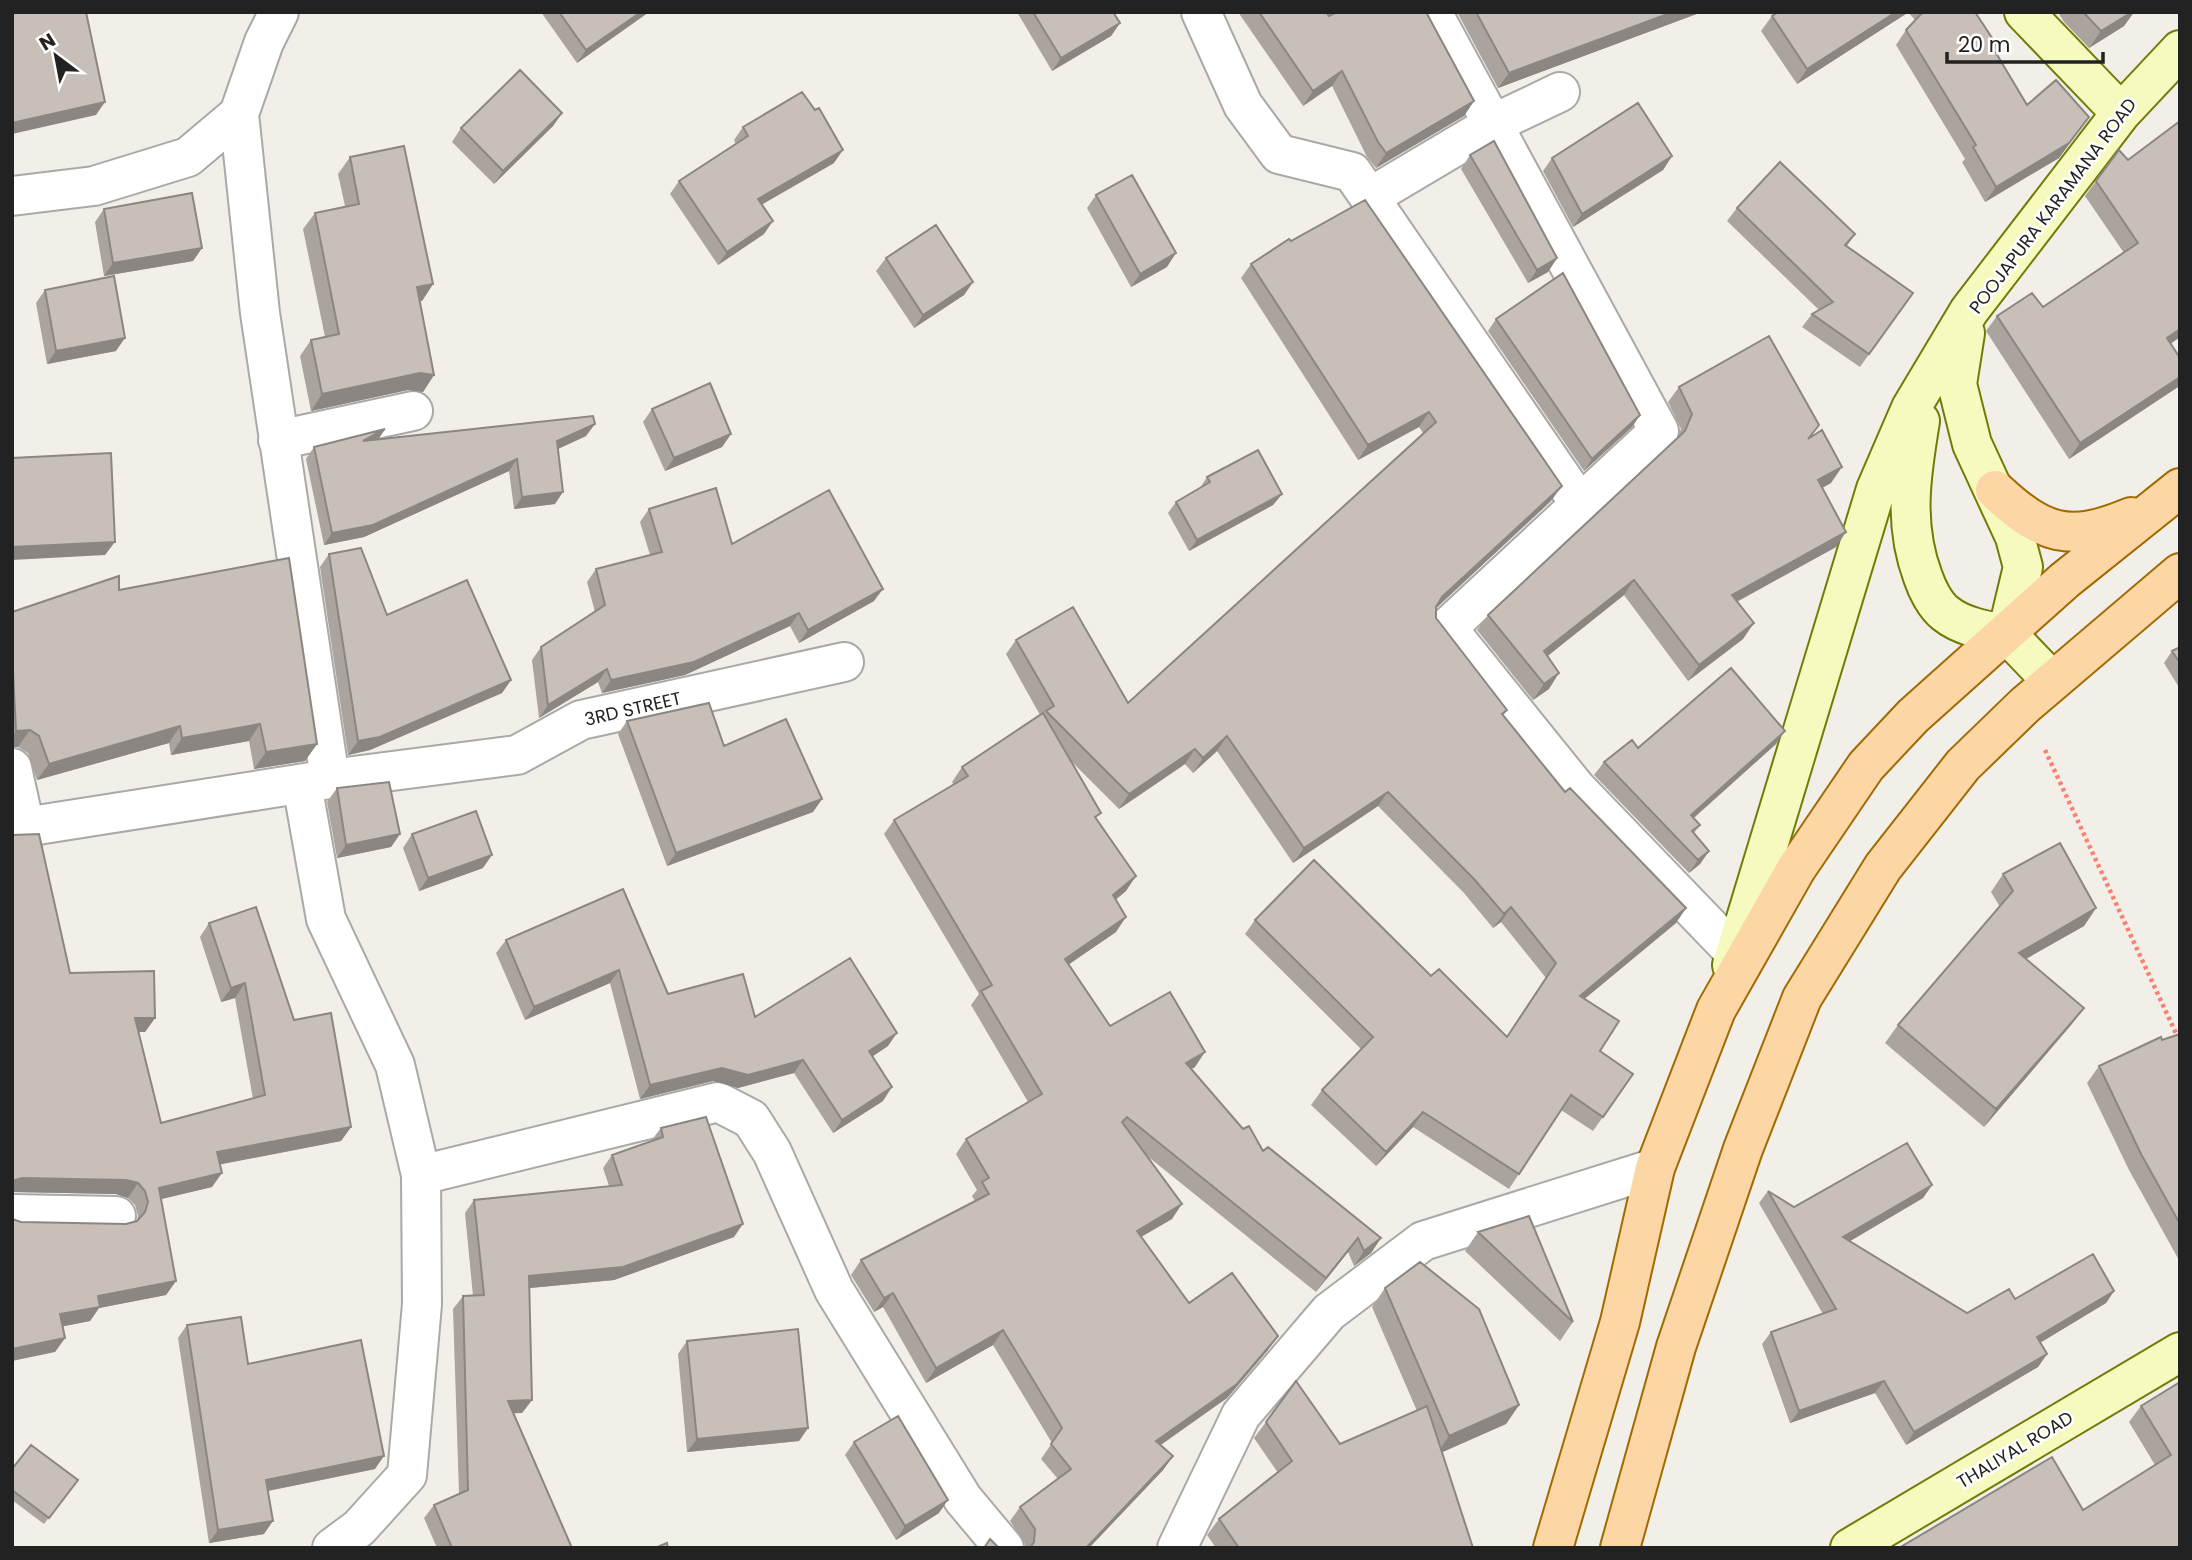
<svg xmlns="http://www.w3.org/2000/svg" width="2192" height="1560" font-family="Poppins,sans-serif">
<rect width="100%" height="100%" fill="#f2efe9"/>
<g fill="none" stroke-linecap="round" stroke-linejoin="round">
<g stroke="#a9a9a9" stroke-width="42">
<path id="street" d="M1201,12L1243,105L1279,154L1352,172L1580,504
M1432,12L1659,431L1447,628L1576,788L1736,954
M239,114L260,313L330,779
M12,196L94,186L188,157L239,114L264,42L279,12
M1370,197L1493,124L1560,92
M278,440L413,411
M12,768L25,827
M302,784L326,919L395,1065L421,1175L422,1304L407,1475L359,1528L332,1548
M12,829L330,779L517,755L581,720L844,662
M421,1175L718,1102L751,1119L772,1152L834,1290L963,1499L1004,1548
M12,1214L116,1216
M1177,1548L1241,1415L1329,1312L1423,1241L1655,1168"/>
</g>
<g stroke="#707d05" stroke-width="42">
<path id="secondary" d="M2024,12L2121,113
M1965,333L1957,384L1972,444L2015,537L2023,567L2007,634
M1920,421C1911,475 1903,524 1923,577C1927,589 1935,605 1945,613C1962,627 1987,631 2007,634
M2007,634L2052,681
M1732,965L1876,489L1911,408L1969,311L2121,113L2180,50
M1850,1548L2180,1352"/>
</g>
<g stroke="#a06b00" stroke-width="42">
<path id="primary" d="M1995,490C2043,535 2069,543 2131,517
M1553,1548L1620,1322L1655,1168L1716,1010L1796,869L1866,766L1913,716L2065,580L2180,488
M1620,1548L1676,1347L1743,1149L1802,998L1883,867L1963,765L2025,705L2180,573"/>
</g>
<path stroke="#fa8072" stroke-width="4.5" stroke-dasharray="3.5 3.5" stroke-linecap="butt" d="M2045,750L2180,1042"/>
<use href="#street" stroke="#fff" stroke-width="38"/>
<use href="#secondary" stroke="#f7fabf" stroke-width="38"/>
<use href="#primary" stroke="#fcd6a4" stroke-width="38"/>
</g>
<path fill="#aba49e" d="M541,12H649L577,63Z
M1017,12H1113L1120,23L1111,36L1052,71Z
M1238,12H1326L1329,16L1474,101L1464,116L1376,168L1367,157L1332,86L1303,106Z
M1457,12H1702L1498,88Z
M1778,12H1975L1997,55L2027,105L2089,117L2059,158L1985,202L1962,162L1965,159L1896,45L1906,30L1915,20L1908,12L1797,84L1761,31L1772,16Z
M2058,12H2134L2124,26L2089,48L2064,22Z
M562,113L553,126L494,184L452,142L461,128Z
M743,127L834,163L762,204L764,234L718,265L670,194L679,181L736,144L734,140Z
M2119,150L2180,337L2170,344L2180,358V384L2178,387L2069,459L1986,331L1997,316L2043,307L2124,253L2085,196Z
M1470,155L1557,258L1548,272L1528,283L1461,169Z
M1672,156L1663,170L1573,227L1543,171L1552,158Z
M350,157L433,284L422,301H420L434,375L423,392L408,390L311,411L300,356L311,340L325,337L303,229L315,213L345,206L338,174Z
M1096,195L1167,267L1131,287L1087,208Z
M1737,208L1855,234L1847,246L1913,293L1860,367L1802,327L1812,314L1819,310L1727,221Z
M104,209L202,248L193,261L104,276L95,222Z
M1291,241L1551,501L1436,608V618L1507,710L1503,716L1565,792L1686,908L1676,923L1584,999L1600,1051L1633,1074L1593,1131L1561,1110L1509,1189L1413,1127L1376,1166L1311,1105L1322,1090L1361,1049L1245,934L1255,920L1431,976L1507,1037L1546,978L1501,922L1493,928L1464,893L1378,806L1293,863L1217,751L1193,773L1185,764L1119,809L1071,761L1097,819L1126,891L1115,900L1116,932L1068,964L1110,1026L1195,1067L1191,1069L1263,1151L1381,1238L1371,1253L1354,1266L1348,1252L1316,1292L1146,1155L1172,1219L1141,1237L1189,1303L1268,1350L1227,1398L1161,1445L1173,1456L1163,1470L1089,1548H1025V1544L1010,1521L1020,1507L1058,1479L1041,1459L1052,1443L993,1345L926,1383L883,1307L874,1312L851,1275L861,1260L975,1201L972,1196L977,1190L956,1154L966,1139L1028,1102L971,1005L979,994L884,834L894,820L954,785L952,782L962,767L1040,715L1006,654L1016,640L1128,703L1423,433L1419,427L1358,460L1241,278L1251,264Z
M886,258L973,282L964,295L914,328L876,271Z
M45,290L116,351L47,364L36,303Z
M1496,319L1640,415L1632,427L1584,471L1488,331Z
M1679,387L1809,438L1831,483L1822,488L1836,547L1737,602L1743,639L1688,681L1624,595L1547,656L1549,689L1533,700L1477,630L1488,615L1677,438L1681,429L1668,402Z
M652,409L731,434L722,447L665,471L643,422Z
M385,429L378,440L586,436L558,449L555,504L514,509L509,471L364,537L324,545L306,459L314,447Z
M1207,477L1282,494L1273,505L1189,551L1168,513L1176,502L1200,488Z
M649,509L732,544L874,601L799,643L790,626L685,675L602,693L598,682L539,718L532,660L541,647L595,612L587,582L596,569L650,555L640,522Z
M329,554L387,615L511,680L502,693L370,750L348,755L320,567Z
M119,590L317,744L305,761L254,769L249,741L171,755L169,743L37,780L28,753L18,747H12V612Z
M2180,647V689L2164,663L2172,651Z
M627,721L724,746L822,799L813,812L667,866L618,734Z
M1776,744L1694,818L1700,825L1694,833L1709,851L1700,864L1689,873L1594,775L1604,762L1638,748Z
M337,788L400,834L391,847L337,858L327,802Z
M12,834L70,973L155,1018L145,1032H139L161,1123L253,1099L235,998L221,1002L200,937L209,923L294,1020L351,1127L341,1141L220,1164L212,1187L161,1199L176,1281L166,1295L99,1308L90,1321L63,1326L65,1338L55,1352L21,1222L126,1224L137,1221L138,1216L135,1205L128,1198L116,1194L12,1192Z
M412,834L483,868L419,891L403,848Z
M2003,874L2096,908L2084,926L2026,959L2084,1008L2071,1025L1984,1127L1885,1043L1898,1025L2000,907L1991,892Z
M623,889L668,994L755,1017L888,1046L872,1056L883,1101L833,1133L794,1073L738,1088L713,1081L640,1099L610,983L525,1020L496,953L506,940Z
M2180,1034V1262L2129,1170L2087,1083L2099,1066L2162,1040Z
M661,1128L734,1237L614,1280L529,1288L532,1400L522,1413H514L572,1548H437L424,1518L434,1505L459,1494L453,1309L463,1296H473L465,1213L474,1200L609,1186L603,1168L612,1155L651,1141Z
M1932,1185L1923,1198L1850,1241L1967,1313L2015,1299L2114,1291L2106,1303L2040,1343L2047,1354L2038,1367L1906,1445L1875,1393L1790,1423L1762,1344L1771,1332L1823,1314L1759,1203L1768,1191L1794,1207Z
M1478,1232L1573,1322L1560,1341L1465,1251Z
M1385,1288L1519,1405L1506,1424L1442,1452L1473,1548H1216L1207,1535L1219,1519L1278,1473L1254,1438L1266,1422L1340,1444L1417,1411L1372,1307Z
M187,1325L248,1364L375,1469L268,1491L264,1534L209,1543L178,1338Z
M687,1341L808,1428L799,1441L687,1452L678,1354Z
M2180,1382V1548L2083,1510L2155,1465L2129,1422L2141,1406Z
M854,1442L939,1513L896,1540L845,1455Z
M12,1469L78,1480L44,1524L12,1500Z"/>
<path fill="#8b8681" d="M641,12H649L577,63L586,50Z
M1673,12H1702L1498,88L1509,73Z
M1896,12H1909L1797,84L1807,69Z
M2132,12H2134L2124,26L2089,48L2101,31Z
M1120,23L1111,36L1052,71L1061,58Z
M1342,71L1332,86L1303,106L1313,91Z
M1474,101L1464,116L1376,168L1386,153Z
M105,102L96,115L12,134V123Z
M562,113L553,126L494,184L503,171Z
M2089,117L2059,158L1985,202L1996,187Z
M843,150L834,163L749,212L758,199Z
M1672,156L1663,170L1573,227L1582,214Z
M773,221L764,234L718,265L727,252Z
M202,248L193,261L104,276L113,263Z
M1176,253L1167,267L1131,287L1140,274Z
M1557,258L1548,272L1528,283L1537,270Z
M973,282L964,295L914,328L923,315Z
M433,284L422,301L405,304L417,287Z
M2180,329V337L2156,354L2167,338Z
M125,338L116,351L47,364L56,351Z
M420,373L434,375L423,392L408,390L311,411L322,394Z
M2180,377V384L2178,387L2069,459L2080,443Z
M1429,412L1419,427L1358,460L1368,445Z
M1640,415L1632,427L1584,471L1592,459Z
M595,424L586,436L549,453L557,441Z
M385,429L377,441H363Z
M731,434L722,447L665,471L674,458Z
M517,459L509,471L364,537L324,545L332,533Z
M1842,467L1831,483L1807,496L1818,480Z
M1562,486L1551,501L1432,612L1442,597Z
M563,492L555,504L514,509L522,497Z
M1282,494L1273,505L1189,551L1197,540Z
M1846,532L1836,547L1721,610L1732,595Z
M115,542L105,555L12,560V547Z
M1634,580L1624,595L1534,667L1544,651Z
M883,589L874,601L799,643L808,630Z
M799,613L790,626L685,675L602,693L611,680Z
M1754,623L1743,639L1688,681L1699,665Z
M607,669L598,682L539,718L548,705Z
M1559,673L1549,689L1533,700L1544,684Z
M511,680L502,693L370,750L348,755L358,741Z
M260,724L249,741L171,755L182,738Z
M180,726L169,743L37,780L49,764Z
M30,730L18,747H12V737L16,731Z
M1785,731L1776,744L1682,828L1691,815Z
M1227,736L1217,751L1193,773L1203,758Z
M317,744L305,761L254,769L266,752Z
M1195,749L1185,764L1119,809L1129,794Z
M1388,792L1378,806L1293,863L1304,848Z
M822,799L813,812L667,866L676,853Z
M400,834L391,847L337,858L346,845Z
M1709,851L1700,864L1689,873L1698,860Z
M492,855L483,868L419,891L428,878Z
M1136,876L1126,891L1103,910L1113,895Z
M1511,907L1501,922L1493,928L1504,914Z
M1686,908L1676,923L1570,1011L1580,996Z
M2096,908L2084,926L2006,970L2019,953Z
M1126,917L1116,932L1055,974L1065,959Z
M619,970L610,983L525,1020L534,1007Z
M245,983L235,998L221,1002L231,988Z
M2084,1008L2071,1025L1984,1127L1996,1109Z
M135,1018H155L145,1032H125Z
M897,1033L888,1046L860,1065L869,1051Z
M1205,1052L1195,1067L1176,1078L1186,1063Z
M803,1060L794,1073L738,1088L713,1081L640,1099L650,1085L722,1068Z
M892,1087L883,1101L833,1133L842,1120Z
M1423,1112L1413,1127L1376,1166L1386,1152Z
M351,1127L341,1141L207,1167L217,1152Z
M222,1173L212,1187L149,1202L159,1188Z
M22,1178L126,1180L138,1183L128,1198L116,1194L12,1192V1181Z
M1932,1185L1923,1198L1835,1250L1843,1237Z
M1182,1204L1172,1219L1127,1245L1137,1231Z
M743,1224L734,1237L614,1280L520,1289L529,1276Z
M1358,1238L1348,1252L1316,1292L1326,1278Z
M1381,1238L1371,1253L1354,1266L1364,1251Z
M176,1281L166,1295L99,1308L90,1321L50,1329L60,1314L98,1296Z
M2114,1291L2106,1303L2028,1350L2037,1337Z
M893,1293L883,1307L874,1312L884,1298Z
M1003,1330L993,1345L926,1383L936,1368Z
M1278,1336L1268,1350L1227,1398L1146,1455L1156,1441Z
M65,1338L55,1352L12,1361V1349Z
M2047,1354L2038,1367L1906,1445L1914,1432Z
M1884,1381L1875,1393L1790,1423L1799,1411Z
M532,1400L522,1413L499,1414L508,1401Z
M1519,1405L1506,1424L1436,1455L1449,1436Z
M808,1428L799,1441L687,1452L697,1439Z
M384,1456L375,1469L257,1493L266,1480Z
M1173,1456L1163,1470L1089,1548H1086Z
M948,1500L939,1513L896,1540L905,1526Z
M273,1521L264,1534L209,1543L218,1530Z"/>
<path fill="#c7bfb8" stroke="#8b8681" stroke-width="2" d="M12,12H86L105,102L12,123Z
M559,12H641L586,50Z
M1033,12H1113L1120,23L1061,58Z
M1259,12H1326L1329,16L1337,12H1426L1474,101L1386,153L1378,142L1342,71L1313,91Z
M1476,12H1673L1509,73Z
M1778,12H1896L1807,69L1772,16Z
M1923,12H1975L2000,50L1996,53L2027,105L2056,80L2089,117L2069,143L1996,187L1973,147L1976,145L1906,30Z
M2083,12H2132L2101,31Z
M520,70L562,113L503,171L461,128Z
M802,92L815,110L819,108L843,150L758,199L773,221L727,252L679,181L748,136L743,127Z
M1638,103L1672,156L1582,214L1552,158Z
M2180,121V329L2167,338L2180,358V377L2080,443L1997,316L2032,293L2043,307L2138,243L2096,181L2119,150L2128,160Z
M1494,141L1557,258L1537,270L1470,155Z
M404,146L433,284L417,287L434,375L420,373L322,394L311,340L339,334L315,213L359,204L350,157Z
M1780,162L1855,234L1845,245L1913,293L1869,354L1812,314L1833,302L1737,208Z
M1132,175L1176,253L1140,274L1096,195Z
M192,193L202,248L113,263L104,209Z
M1365,200L1562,486L1442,597L1436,607V618L1507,710L1502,714L1565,792L1570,788L1686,908L1580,996L1619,1021L1600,1051L1633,1074L1603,1117L1571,1095L1519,1174L1423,1112L1386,1152L1322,1090L1373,1037L1255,920L1314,860L1431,976L1439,969L1507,1037L1556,963L1511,907L1504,914L1474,879L1388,792L1304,848L1227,736L1203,758L1195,749L1129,794L1046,711L1054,706L1016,640L1073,607L1128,703L1436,422L1429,412L1368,445L1251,264L1289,239L1291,241Z
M936,225L973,282L923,315L886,258Z
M1563,273L1640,415L1592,459L1496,319Z
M114,276L125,338L56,351L45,290Z
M1769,336L1819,425L1808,439L1822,430L1842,467L1818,480L1846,532L1732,595L1754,623L1699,665L1634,580L1544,651L1559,673L1544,684L1488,615L1685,431L1692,414L1679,387Z
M710,383L731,434L674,458L652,409Z
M593,416L595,424L557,441L563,492L522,497L517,459L373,525L332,533L314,447L385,429L363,441Z
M1258,450L1282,494L1197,540L1176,502L1210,482L1207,477Z
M111,453L115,542L12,547V458Z
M716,488L732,544L829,490L883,589L808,630L799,613L694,662L611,680L607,669L548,705L541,647L605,605L596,569L662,552L649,509Z
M361,548L387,615L467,580L511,680L380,737L358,741L329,554Z
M289,558L317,744L266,752L260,724L182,738L180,726L49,764L39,736L30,730L16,731L12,651V612L119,576V590Z
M2180,647V663L2172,651Z
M1731,668L1785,731L1691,815L1700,825L1692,831L1709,851L1698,860L1604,762L1632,740L1638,748Z
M709,703L724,746L786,719L822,799L676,853L627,721Z
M1043,713L1101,813L1095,817L1136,876L1113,895L1126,917L1065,959L1110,1026L1170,992L1205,1052L1186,1063L1243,1129L1249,1126L1263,1151L1268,1147L1381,1238L1364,1251L1358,1238L1326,1278L1127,1117L1122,1122L1182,1204L1137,1231L1189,1303L1232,1273L1278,1336L1237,1384L1156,1441L1173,1456L1086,1548H1030L1034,1542L1035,1529L1020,1507L1071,1469L1051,1444L1062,1428L1003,1330L936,1368L893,1293L884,1298L861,1260L989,1194L982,1182L989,1178L966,1139L1042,1094L981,991L992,985L894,820L968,776L962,767Z
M389,782L400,834L346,845L337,788Z
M476,811L492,855L428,878L412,834Z
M12,834L13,835L39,834L70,973L154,971L155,1018H135L161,1123L265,1095L245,983L231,988L209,923L256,907L294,1020L331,1013L351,1127L217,1152L222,1173L159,1188L176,1281L98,1296L100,1307L60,1314L65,1338L12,1349V1219L21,1222L126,1224L137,1221L145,1212L148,1202L145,1191L138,1183L126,1180L22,1178L12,1181Z
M2060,843L2096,908L2019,953L2084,1008L1996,1109L1898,1025L2013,891L2003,874Z
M623,889L668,994L743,974L755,1017L850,958L897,1033L869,1051L892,1087L842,1120L803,1060L748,1075L722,1068L650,1085L619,970L534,1007L506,940Z
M2180,1034V1224L2141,1154L2099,1066L2161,1037L2162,1040Z
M706,1117L743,1224L623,1267L529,1276L532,1400L508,1401L572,1548H452L434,1505L468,1490L463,1296L484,1295L474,1200L622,1185L612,1155L663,1137L661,1128Z
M1907,1143L1932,1185L1843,1237L1967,1313L2009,1289L2015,1299L2093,1254L2114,1291L2037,1337L2047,1354L1914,1432L1884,1381L1799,1411L1771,1332L1836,1309L1768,1191L1794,1207Z
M1529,1216L1573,1322L1478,1232Z
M1420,1262L1479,1309L1519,1405L1449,1436L1385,1288Z
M241,1317L248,1364L361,1340L384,1456L266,1480L273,1521L218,1530L187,1325Z
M798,1329L808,1428L697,1439L687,1341Z
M1296,1381L1340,1444L1427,1406L1473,1548H1239L1219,1519L1292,1461L1266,1422Z
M2180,1382V1548H1899L2052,1457L2083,1510L2171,1455L2141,1406Z
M898,1416L948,1500L905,1526L854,1442Z
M31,1445L78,1480L49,1518L12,1490V1469Z
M990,1539L999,1548H984Z
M667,1543L668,1548H655Z"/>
<g text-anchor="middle" stroke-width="5" stroke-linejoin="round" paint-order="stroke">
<g font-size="18" fill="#222" stroke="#fff">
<text transform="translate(2053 206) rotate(-53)" y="6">POOJAPURA KARAMANA ROAD</text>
<text transform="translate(633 709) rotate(-13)" y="6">3RD STREET</text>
<text transform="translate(2015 1450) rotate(-31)" y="6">THALIYAL ROAD</text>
</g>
</g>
<rect width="2192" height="1560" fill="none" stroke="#222222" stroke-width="28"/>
<g transform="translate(56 56) rotate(328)" stroke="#ffffff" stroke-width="5" paint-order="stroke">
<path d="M0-5L12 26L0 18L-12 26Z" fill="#222222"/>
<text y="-10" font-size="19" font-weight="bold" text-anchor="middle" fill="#222222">N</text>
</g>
<path d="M1947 52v10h156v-10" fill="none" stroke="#222222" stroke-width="3.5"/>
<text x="1958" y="52" font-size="21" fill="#222222" stroke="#ffffff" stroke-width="5" paint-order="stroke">20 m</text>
</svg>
